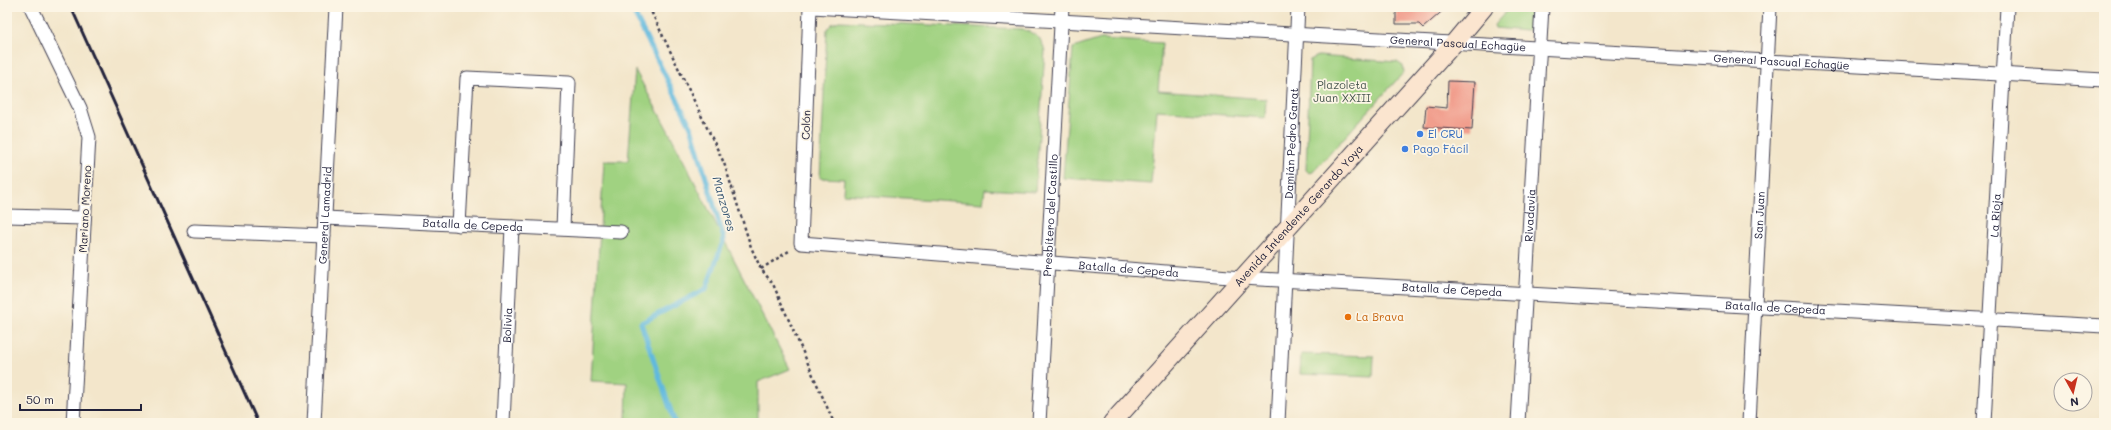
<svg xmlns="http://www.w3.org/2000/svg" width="2111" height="430" font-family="Mali,sans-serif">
<rect width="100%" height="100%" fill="#fcf5e5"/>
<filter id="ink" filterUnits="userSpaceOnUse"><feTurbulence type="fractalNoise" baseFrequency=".025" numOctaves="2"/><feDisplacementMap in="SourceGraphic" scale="8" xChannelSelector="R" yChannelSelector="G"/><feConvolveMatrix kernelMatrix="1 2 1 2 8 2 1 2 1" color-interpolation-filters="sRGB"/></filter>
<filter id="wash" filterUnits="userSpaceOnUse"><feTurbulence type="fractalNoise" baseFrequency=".012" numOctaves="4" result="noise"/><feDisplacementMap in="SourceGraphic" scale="16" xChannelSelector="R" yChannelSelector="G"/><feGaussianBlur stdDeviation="0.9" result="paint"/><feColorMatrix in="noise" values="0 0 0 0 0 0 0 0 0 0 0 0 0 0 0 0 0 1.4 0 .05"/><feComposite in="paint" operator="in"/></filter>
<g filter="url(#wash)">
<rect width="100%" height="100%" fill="#f3e6cb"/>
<path fill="#a0d281" stroke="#617a5e" d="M1510,7H1531L1529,30L1526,31L1495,28L1494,25Z
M839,21L1022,29C1035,34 1041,36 1045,51L1035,192L985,189L983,203L843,194L844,179L820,178L827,29L832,24Z
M1101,39L1162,43L1158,91L1266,99L1265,118L1157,110L1151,184L1063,178L1073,48Z
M1318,56L1397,62L1403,66L1404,72L1313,172L1309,173L1306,170L1310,60Z
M635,70L669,132L790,369L758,382V423H626L627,383L591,381L604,161H628Z
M1301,354L1374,356L1373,377L1300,374Z"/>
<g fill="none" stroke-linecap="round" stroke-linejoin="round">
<path stroke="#60b9de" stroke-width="5" d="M631,7L691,127L724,239L706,289L641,323L675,423"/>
</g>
<g id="blocks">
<path fill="#f19e8d" d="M1396,7H1447L1423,28L1419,24H1396Z
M1448,81L1475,82L1472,130L1424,127L1426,106L1447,108Z"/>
</g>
</g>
<g filter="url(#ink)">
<use href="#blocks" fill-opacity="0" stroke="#413f51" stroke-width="1"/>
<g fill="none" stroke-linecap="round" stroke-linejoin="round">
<g stroke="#413f51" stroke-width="15">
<g id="minor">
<path d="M31,7L80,108L89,137L73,423"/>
<path id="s1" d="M810,7L801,243L1242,278L2104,326"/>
<path id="s2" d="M812,7L2104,80"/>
<path d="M7,216L84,218"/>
<path id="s3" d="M325,218L621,232"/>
<path d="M459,225L467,78L569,83L563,228"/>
<path d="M194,231L324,236"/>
<path id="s4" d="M314,423L336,7"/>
<path id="s5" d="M503,423L512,227"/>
<path id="s6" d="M1039,423L1062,7"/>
<path id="s7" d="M1278,423L1298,7"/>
<path id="s8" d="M1518,423L1542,7"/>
<path id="s9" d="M1749,423L1770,7"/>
<path id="s10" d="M1984,423L2007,7"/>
</g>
</g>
<g stroke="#413f51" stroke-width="20">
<g id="secondary">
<path id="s11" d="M1112,423L1454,43L1484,7"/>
</g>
</g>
<path stroke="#413f51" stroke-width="2.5" stroke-dasharray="3 3" stroke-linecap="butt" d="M649,7L724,163L751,247L761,269L773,284L834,423
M651,12L662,7
M761,269L789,251"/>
<use href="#minor" stroke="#fff" stroke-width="13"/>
<use href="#secondary" stroke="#fbe5cf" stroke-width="18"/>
<path stroke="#22223b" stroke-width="3" d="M71,7L258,423"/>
</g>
</g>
<g fill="#3f7fe0" stroke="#fcf5e5" stroke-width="1.5">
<circle cx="1420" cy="134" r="4"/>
<circle cx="1405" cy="149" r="4"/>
</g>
<circle fill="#e8710a" stroke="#fcf5e5" stroke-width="1.5" cx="1348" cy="317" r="4"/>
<g text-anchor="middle" stroke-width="3.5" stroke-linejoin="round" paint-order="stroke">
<g font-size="11" fill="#22223b" stroke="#fcf5e5">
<text dy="4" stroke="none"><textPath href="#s2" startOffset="647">General Pascual Echagüe</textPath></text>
<text dy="4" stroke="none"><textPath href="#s2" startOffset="971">General Pascual Echagüe</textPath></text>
<text transform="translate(806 125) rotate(-88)" y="4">Colón</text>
<text dy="4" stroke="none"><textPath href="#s7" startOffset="280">Damián Pedro Garat</textPath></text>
<text transform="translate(85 209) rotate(-87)" y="4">Mariano Moreno</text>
<text dy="4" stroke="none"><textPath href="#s4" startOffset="208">General Lamadrid</textPath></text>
<text dy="4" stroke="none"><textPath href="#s6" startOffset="208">Presbítero del Castillo</textPath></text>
<text dy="4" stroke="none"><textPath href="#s11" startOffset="279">Avenida Intendente Gerardo Yoya</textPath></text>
<text dy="4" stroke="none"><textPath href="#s8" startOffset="208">Rivadavia</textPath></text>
<text dy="4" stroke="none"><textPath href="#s9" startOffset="208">San Juan</textPath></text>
<text dy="4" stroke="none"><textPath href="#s10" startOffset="208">La Rioja</textPath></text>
<text dy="4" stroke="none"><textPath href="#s3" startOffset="148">Batalla de Cepeda</textPath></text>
<text dy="4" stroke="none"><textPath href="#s1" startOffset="565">Batalla de Cepeda</textPath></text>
<text dy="4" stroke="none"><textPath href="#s1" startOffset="889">Batalla de Cepeda</textPath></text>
<text dy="4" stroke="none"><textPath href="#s1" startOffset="1213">Batalla de Cepeda</textPath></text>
<text dy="4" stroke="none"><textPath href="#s5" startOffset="98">Bolivia</textPath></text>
</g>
<g font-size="11" fill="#485750" stroke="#fcf5e5">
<text x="1342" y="89">Plazoleta<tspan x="1342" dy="13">Juan XXIII</tspan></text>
</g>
<g font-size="11" fill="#366cbe" stroke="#fcf5e5" text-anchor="start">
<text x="1428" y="138">El CRU</text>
<text x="1413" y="153">Pago Fácil</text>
</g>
<g font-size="11" fill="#c56008" stroke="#fcf5e5" text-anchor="start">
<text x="1356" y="321">La Brava</text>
</g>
<g font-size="12" font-style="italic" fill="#385774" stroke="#fcf5e5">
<text transform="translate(724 204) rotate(74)" y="4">Manzores</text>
</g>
</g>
<rect width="2111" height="430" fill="none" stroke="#fcf5e5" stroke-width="24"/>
<g transform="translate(2073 392) rotate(172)"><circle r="19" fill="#fcf5e5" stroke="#a5a1a1"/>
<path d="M0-3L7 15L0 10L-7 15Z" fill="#c8321e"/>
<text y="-6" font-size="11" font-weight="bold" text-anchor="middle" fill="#22223b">N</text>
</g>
<path d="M20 404v6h121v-6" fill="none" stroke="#22223b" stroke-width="2"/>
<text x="26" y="404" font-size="12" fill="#22223b" stroke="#fcf5e5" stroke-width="3" paint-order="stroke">50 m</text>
</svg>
